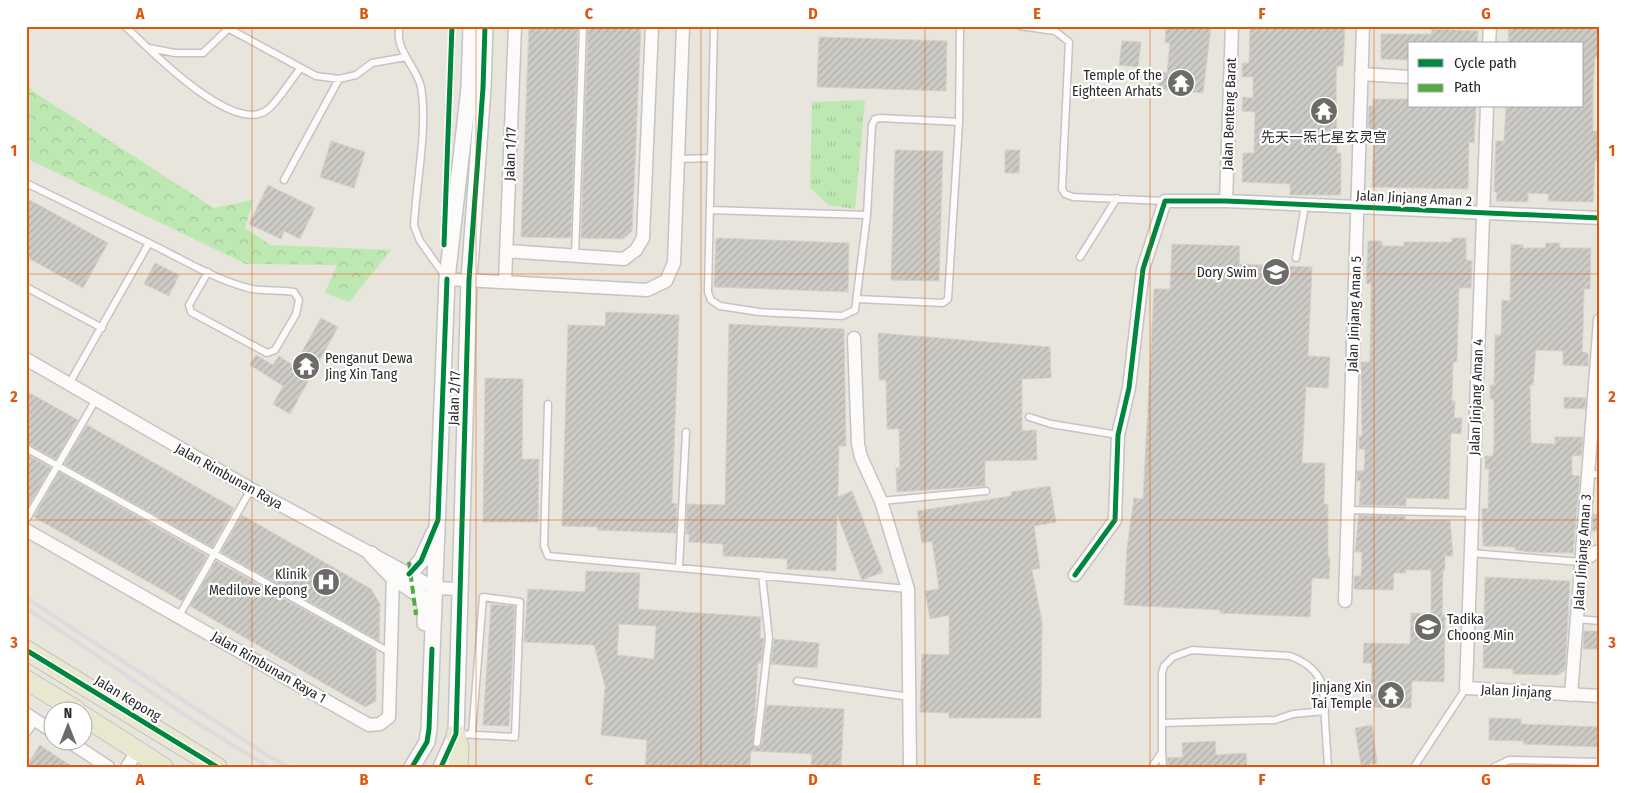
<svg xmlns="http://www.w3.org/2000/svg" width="1626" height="793" font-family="'Fira Sans Condensed','Noto Sans SC',sans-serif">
<defs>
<pattern id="forest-crowns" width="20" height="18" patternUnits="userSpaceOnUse" patternTransform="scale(1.25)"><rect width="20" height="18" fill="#bee8b2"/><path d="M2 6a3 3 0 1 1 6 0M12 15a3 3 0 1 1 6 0" fill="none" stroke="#a3c799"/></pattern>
<pattern id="park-tufts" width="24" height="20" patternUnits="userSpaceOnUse" patternTransform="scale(1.25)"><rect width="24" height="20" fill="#bee8b2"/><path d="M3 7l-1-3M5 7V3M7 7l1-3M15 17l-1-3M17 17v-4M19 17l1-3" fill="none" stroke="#a3c799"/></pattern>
<pattern id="building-hatch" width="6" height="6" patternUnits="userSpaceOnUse" patternTransform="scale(1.25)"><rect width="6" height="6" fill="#cdcbc5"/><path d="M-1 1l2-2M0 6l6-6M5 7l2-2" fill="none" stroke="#b0aea9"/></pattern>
</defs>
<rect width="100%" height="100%" fill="#e8e5dd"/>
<path fill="url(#forest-crowns)" d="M26,83L34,92L214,208L253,200L245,228L271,245L391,250L349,302L325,293L337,265L246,264L26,158Z"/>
<path fill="url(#park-tufts)" d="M865,100L855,209L828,205L810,188L812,102Z"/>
<path fill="url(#building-hatch)" stroke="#d3d1c9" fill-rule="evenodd" d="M529,26H578L571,237L568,238L521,237Z
M588,26H641L632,231L623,239L581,238Z
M1166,26L1211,27L1203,93L1158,89L1160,72L1167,73L1170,43H1165Z
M1250,26H1345L1343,66H1337L1336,83L1337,153H1341V195H1290V184L1242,182L1243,153H1254L1255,112L1242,111L1243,97L1253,98V77H1242V63H1249Z
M1509,26H1600V57H1595L1593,88V131H1600V161L1595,160L1593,202L1548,201L1549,194L1528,193V202L1496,201L1497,192H1494L1496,141H1504L1506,106H1582V44H1508Z
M1432,29L1478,31L1477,44H1410V60L1381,59V34H1431Z
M819,37L947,41L946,91L817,87Z
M1122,41L1141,42L1138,67L1119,65Z
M1373,99H1410V106H1476L1474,143L1469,142L1468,189L1372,187L1374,135L1373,130H1368L1369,106H1373Z
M331,141L365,152L354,188L320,177Z
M895,150L943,151L939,281L891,280Z
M1005,150H1020L1019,173H1005Z
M268,185L315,208L300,239L284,231L281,239L249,224Z
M26,198L108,243L83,288L26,257Z
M716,238L849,243L848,292L714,287Z
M1452,238H1466V260L1472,261L1471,288H1459L1457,362H1453L1452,401H1455L1454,418H1462L1461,434L1451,433L1449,499L1406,498V506L1359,505L1361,481H1357V471H1364L1365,449H1359V436H1362L1361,362H1370L1371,284L1366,283L1368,241H1382V246H1404V242H1452Z
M1546,243H1560V248H1591L1590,289H1584L1583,330L1582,352L1588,353V366L1563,365V351L1536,350L1533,385H1530L1531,443L1555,444V437H1583L1581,456L1572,455V475L1580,476L1573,553L1529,552L1515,550V547L1483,546L1482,508L1488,509L1489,469H1485V456H1493L1494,443V399H1490V385H1494L1495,335H1501L1502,300L1510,301L1511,244L1523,245V248H1545Z
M1172,244L1240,246L1239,264L1312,267L1308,356L1330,357L1328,388L1306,387L1302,463H1325L1324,504H1328V557H1330L1329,579L1312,578L1310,617L1220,613V610L1124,605L1127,548L1134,498L1143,499L1154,289H1170Z
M155,263L179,275L169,296L144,284Z
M606,312L679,315L672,503L677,504L676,533L597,530L598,527L562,526L568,325L605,326Z
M321,318L338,327L290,414L273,404L283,386L250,365L256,355L273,365L279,356L294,366Z
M729,324L844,329L846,446H839L838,497L852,491L883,572L862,580L837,514L836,571L787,569V559L723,556V544L689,542V534H686L687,504L725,505Z
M878,333L1050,347L1051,378L1022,379V431L1036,430L1037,460L985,461V486L897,492L896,468H900L899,429H887L886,380H879Z
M485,378L523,379L522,459H539L538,522H483Z
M26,391L78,420L56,459L26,443Z
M1564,397L1586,398L1585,409L1564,408Z
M87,425L234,508L212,547L64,464Z
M26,454L51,468L26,510Z
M59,472L207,556L182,601L34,517Z
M1050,486L1056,522L1034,526L1040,568L1032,570L1042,622L1041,718H949V713L920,712L922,654L949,655V615L930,619L925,591L939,589L932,541L922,543L917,511L1011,496V492Z
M1593,514H1600V531H1592Z
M242,515L371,589L380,604L379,641L221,552Z
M1359,515L1405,516V520H1450L1453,556H1445V570H1443L1442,615H1445L1444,682L1412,681L1411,708L1370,707L1372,663H1363L1364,643L1410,644L1411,613L1431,614V570H1406V573H1394L1393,590L1354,589V576H1361L1362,552H1355Z
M216,561L376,650V701L365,707L190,606Z
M586,571L640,573L638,609L761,617L760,638H764L761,663H758L753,745L759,748L762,744L766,705L844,709L841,767H811L812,754L751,751L750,767H645L647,740L601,735L605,686L594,645L524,642L528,589L585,592ZM619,624L656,626L654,659L617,655Z
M1485,577L1570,581L1565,670L1558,675L1513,674V669L1483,668Z
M491,604L515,606L509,726L483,725Z
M1584,631H1600V649H1583Z
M774,639L819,643L817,668L771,664Z
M1489,718L1521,719V724L1600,727V747L1523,744L1524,741L1489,740Z
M1372,725L1377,763L1361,766L1355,728Z
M1215,741L1216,755L1246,753L1247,767H1168L1167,758L1183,757L1182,743Z
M40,745L59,758L73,767H26Z"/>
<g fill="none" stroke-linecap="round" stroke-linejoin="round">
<g stroke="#c5c3c4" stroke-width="9">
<path id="service" d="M125,26C148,48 233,136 267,110C278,102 291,79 301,68
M224,26L316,76L339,79L356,75L372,63L406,57
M400,26C393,49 417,67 421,87C428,129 416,183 414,226L420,241L445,276
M714,26L708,292L711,300L720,306L759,312L842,316L855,310L867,215L872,125L875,119L881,118L959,122
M1020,26L1055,31L1069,42L1062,189L1065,194L1073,197L1165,201
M149,48L175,53H203L228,29
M678,159L711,158
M284,180L339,79
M26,183L149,243L69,384
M710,210L867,215
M149,243C180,258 214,279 248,288C262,292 279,289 294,292L299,300L296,314L275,350L267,353L191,312L189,305L208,272
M575,256L583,26
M1080,257L1117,198
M1296,258L1305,205
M26,287L102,328
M857,299L943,303L948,299L959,122L960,26
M548,404L544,546L548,556L908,589
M1029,417L1051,424L1118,435
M26,448L391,653
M1588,473L1600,475
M881,501L986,491
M1348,510L1472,513
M26,520L95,401
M1470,553L1581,562
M679,568L686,432
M179,616L251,489
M1577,619L1600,621
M797,681L910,697
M1162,723L1275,720L1293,714L1325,711
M26,734L36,720
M459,734L515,737L520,602L483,597L472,734
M757,743L769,638L762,575
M1162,753L1163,767
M1152,767L1162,752V673L1164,666L1173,657L1192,650L1290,656C1306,662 1319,671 1323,688L1328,767
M1414,767L1466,688
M1494,767L1509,760L1600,762"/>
</g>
<g stroke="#c5c3c4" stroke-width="15">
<path id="minor" d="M1489,44L1490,26
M1361,74L1410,77
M1487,106L1466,688L1600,696
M1226,201L1232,26
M506,251L624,259L636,250L643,238L652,26
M447,279L647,290L666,281L674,263L683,26
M505,282L515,26
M854,338L858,444L861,457L881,501L908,589L910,767
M26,359L251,489L435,588L460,589
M26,530L369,725L380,724L389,717L393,577
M1581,562L1596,552L1600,553
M1075,575L1115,520L1118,435L1129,388L1143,269L1165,201H1226L1600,218
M1345,601L1363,26
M1571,695L1600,320
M26,714L52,731
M67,740L108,767
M127,767L138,750"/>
</g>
<g stroke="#c5c3c4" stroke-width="18">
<path id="tertiary" d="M371,554L393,577L421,596L426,609L425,623
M409,574L421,561L434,533
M412,767L427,742L429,729L447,279L469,88L471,26
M441,767L456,734L469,280L483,88L485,26"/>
</g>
<g stroke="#c4c3c0" stroke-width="21">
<path id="primary" d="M26,650L217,767
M26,680L76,710
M82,715L163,767
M456,734L459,748L458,767"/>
</g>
<use href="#service" stroke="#fcfbfa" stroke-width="6"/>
<use href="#minor" stroke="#fcfbfa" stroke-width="12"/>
<use href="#tertiary" stroke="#fcfbfa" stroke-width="15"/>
<use href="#primary" stroke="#e8e7d0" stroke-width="19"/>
<path stroke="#dcdcde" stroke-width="4" d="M26,598L270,757L289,767
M26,608L200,725L269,767"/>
<path stroke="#53ab44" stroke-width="4" stroke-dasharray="8 4" stroke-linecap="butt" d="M409,562L416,615"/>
<g stroke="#fff" stroke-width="8">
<path id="cycleway" d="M444,245L452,26
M409,574L421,561L438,520L447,279
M1075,575L1115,520L1118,435L1129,388L1143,269L1165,201H1226L1600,218
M26,650L217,767
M412,767L427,742L429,729L432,649
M441,767L456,734L469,280L483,88L485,26"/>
</g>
<use href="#cycleway" stroke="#00873e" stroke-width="5"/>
</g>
<path fill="none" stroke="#de570d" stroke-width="1" stroke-opacity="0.55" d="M252,26V767M476,26V767M701,26V767M925,26V767M1150,26V767M1374,26V767M26,274H1600M26,520H1600"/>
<defs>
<g id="temple-disc" transform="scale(1.4375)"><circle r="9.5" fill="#6c6b68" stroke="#fff"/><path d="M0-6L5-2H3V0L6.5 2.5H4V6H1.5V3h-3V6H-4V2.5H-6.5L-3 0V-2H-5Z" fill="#fff"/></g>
<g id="school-disc" transform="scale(1.4375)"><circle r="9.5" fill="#6c6b68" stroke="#fff"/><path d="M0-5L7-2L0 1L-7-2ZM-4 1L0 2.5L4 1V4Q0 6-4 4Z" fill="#fff"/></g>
<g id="hospital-disc" transform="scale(1.4375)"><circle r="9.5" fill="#6c6b68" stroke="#fff"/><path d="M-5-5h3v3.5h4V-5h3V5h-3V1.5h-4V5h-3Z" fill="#fff"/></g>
</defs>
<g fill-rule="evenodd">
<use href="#temple-disc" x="1181" y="83"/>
<use href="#temple-disc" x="1324" y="111"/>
<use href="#school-disc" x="1276" y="272"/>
<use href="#temple-disc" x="306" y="366"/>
<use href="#hospital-disc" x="326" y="582"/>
<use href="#school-disc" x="1428" y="627"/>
<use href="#temple-disc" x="1391" y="695"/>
</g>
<g text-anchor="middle" stroke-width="4.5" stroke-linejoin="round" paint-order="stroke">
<g font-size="14" fill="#292929" stroke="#fff" text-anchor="end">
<text x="1162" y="80">Temple of the<tspan x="1162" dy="16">Eighteen Arhats</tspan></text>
<text x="1324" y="142" text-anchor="middle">先天一炁七星玄灵宫</text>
<text x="1257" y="277">Dory Swim</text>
<text x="325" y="363" text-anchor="start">Penganut Dewa<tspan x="325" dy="16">Jing Xin Tang</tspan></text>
<text x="307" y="579">Klinik<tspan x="307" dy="16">Medilove Kepong</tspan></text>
<text x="1447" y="624" text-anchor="start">Tadika<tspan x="1447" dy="16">Choong Min</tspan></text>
<text x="1372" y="692">Jinjang Xin<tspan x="1372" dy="16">Tai Temple</tspan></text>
</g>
<g font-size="14" fill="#292929" stroke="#fff">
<text transform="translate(1229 114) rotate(-88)" y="5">Jalan Benteng Barat</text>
<text transform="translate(510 154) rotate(-88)" y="5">Jalan 1/17</text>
<text transform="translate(1414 198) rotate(3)" y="5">Jalan Jinjang Aman 2</text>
<text transform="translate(1354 314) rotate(-88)" y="5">Jalan Jinjang Aman 5</text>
<text transform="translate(1476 397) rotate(-88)" y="5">Jalan Jinjang Aman 4</text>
<text transform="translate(454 398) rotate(-88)" y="5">Jalan 2/17</text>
<text transform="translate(229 476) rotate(29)" y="5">Jalan Rimbunan Raya</text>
<text transform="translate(1582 552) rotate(-86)" y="5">Jalan Jinjang Aman 3</text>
<text transform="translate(269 667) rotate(30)" y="5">Jalan Rimbunan Raya 1</text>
<text transform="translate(1516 691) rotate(3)" y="5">Jalan Jinjang</text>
<text transform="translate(128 698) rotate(31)" y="5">Jalan Kepong</text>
</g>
</g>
<rect width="1626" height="793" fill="none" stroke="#ffffff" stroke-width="55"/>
<rect x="1408" y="42" width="175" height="65" fill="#ffffff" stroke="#a9a9a9"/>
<rect x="1418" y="59" width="25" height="8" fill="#00873e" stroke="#a9a9a9"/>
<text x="1454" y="68" font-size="15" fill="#292929">Cycle path</text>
<rect x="1418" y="84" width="25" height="8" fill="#53ab44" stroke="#a9a9a9"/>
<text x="1454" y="92" font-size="15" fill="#292929">Path</text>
<g transform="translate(68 726)"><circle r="24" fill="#ffffff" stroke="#a9a9a9"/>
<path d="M0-4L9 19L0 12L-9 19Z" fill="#6c6b68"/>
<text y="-8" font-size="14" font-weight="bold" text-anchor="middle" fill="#292929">N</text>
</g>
<rect x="28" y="28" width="1570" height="738" fill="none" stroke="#de570d" stroke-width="2"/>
<g font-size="16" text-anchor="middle" font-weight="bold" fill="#de570d">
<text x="140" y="19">A</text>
<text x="364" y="19">B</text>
<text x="589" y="19">C</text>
<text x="813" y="19">D</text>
<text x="1037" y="19">E</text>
<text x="1262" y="19">F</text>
<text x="1486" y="19">G</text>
<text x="14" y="156">1</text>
<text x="1612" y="156">1</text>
<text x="14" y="402">2</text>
<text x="1612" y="402">2</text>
<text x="14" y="648">3</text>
<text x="1612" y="648">3</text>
<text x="140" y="785">A</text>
<text x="364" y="785">B</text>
<text x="589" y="785">C</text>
<text x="813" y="785">D</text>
<text x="1037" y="785">E</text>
<text x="1262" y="785">F</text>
<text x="1486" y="785">G</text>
</g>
</svg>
